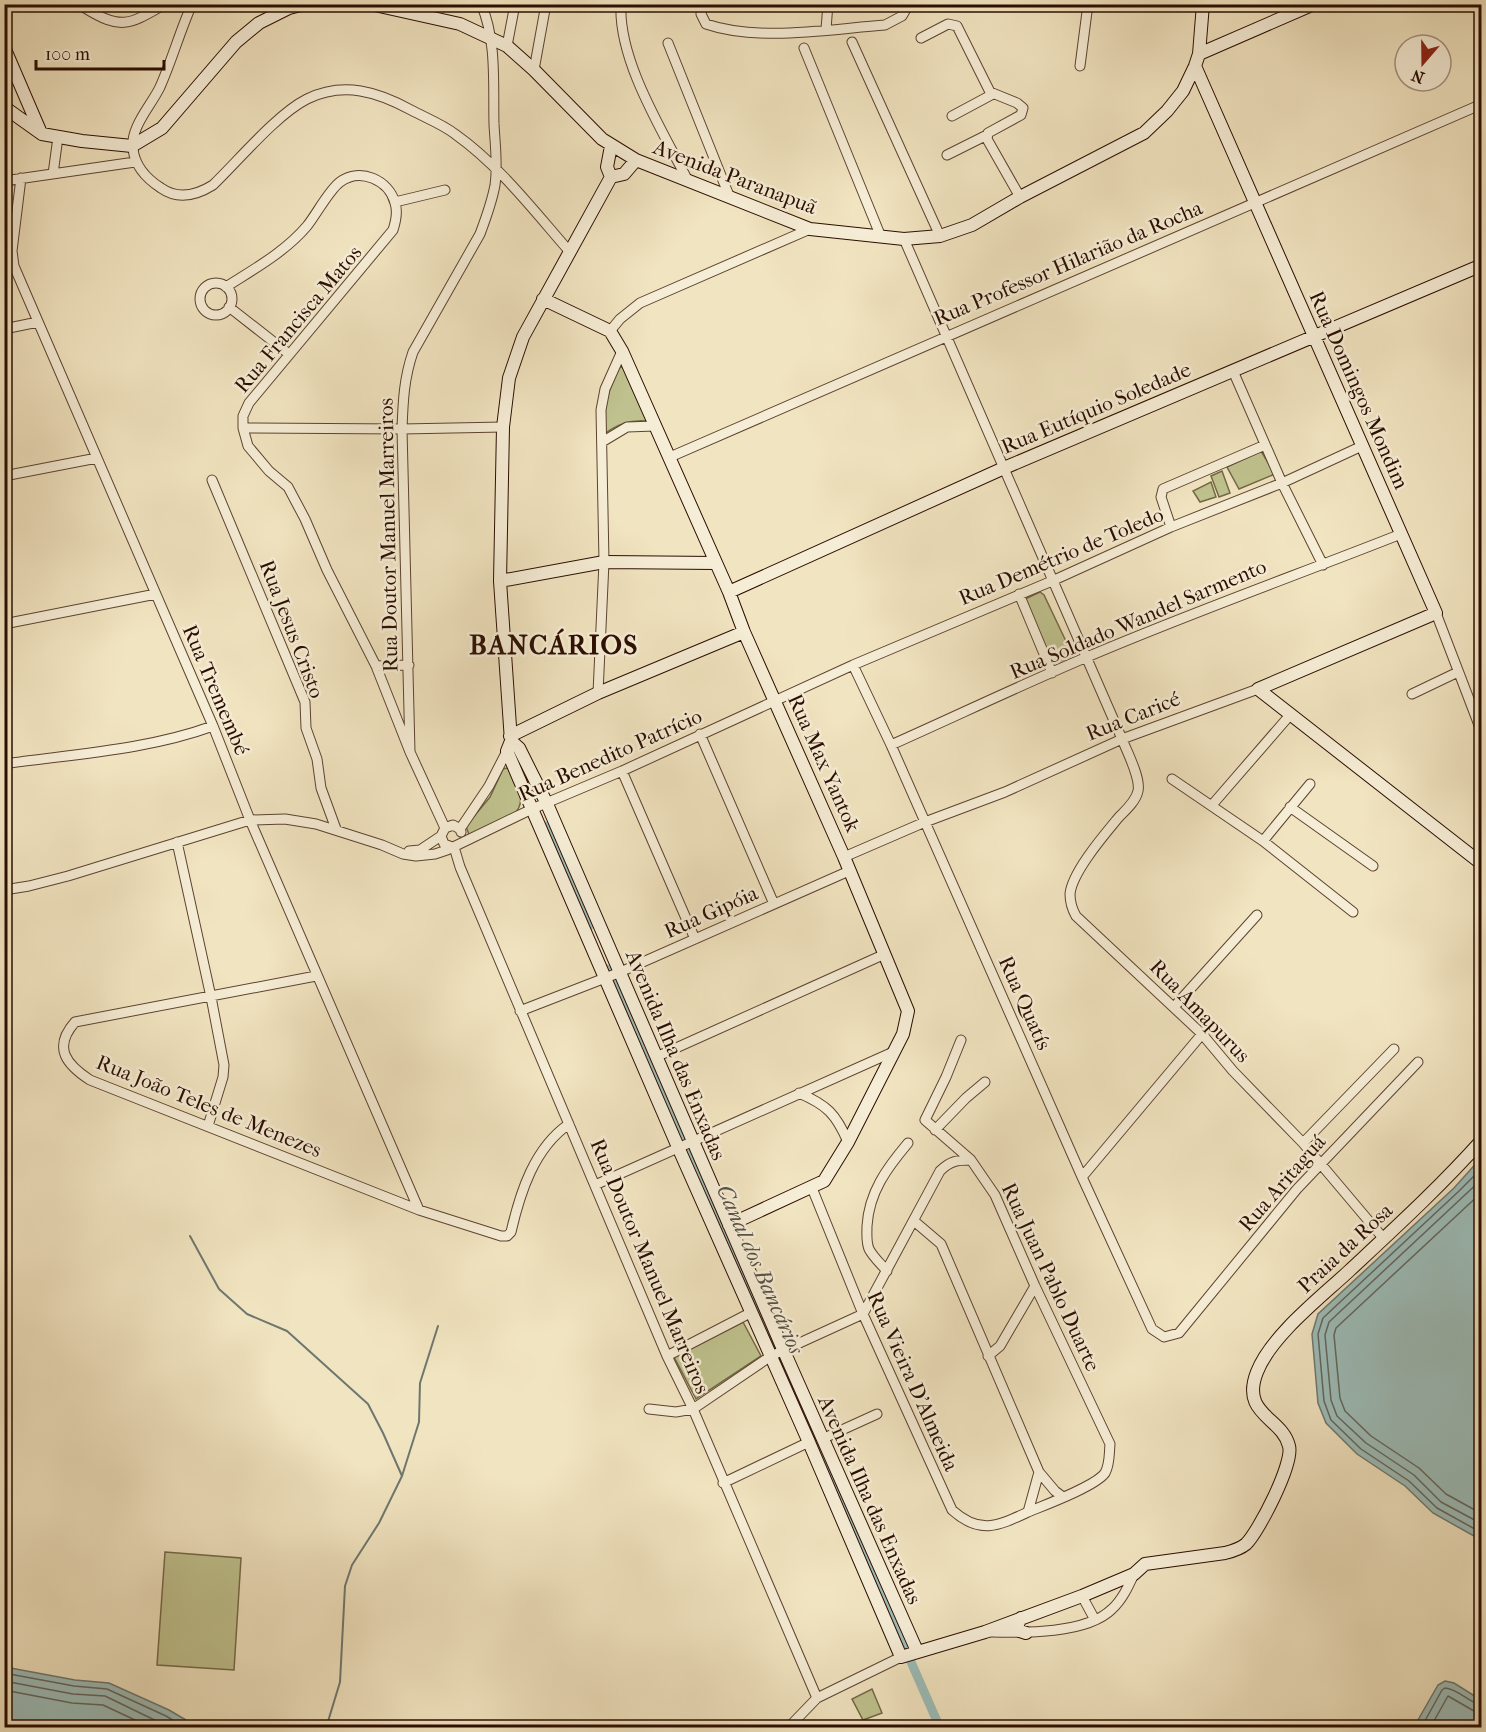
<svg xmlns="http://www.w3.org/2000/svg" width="1486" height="1732" font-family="'IM FELL French Canon',serif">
<rect width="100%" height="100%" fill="#f1e4c0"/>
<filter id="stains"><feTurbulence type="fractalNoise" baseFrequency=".00333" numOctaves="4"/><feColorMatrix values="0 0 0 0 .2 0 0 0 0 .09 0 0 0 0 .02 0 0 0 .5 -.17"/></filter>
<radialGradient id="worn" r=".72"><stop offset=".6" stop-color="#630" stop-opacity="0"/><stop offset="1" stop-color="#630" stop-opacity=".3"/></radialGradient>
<path fill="#bfc28e" stroke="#746847" stroke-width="1.5" d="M621,367H624L645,411L646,421C629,420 618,424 604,434C602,412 609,391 616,370Z
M1261,451L1275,474L1239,489L1227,467Z
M1222,471L1230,493L1219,497L1211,476Z
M1211,482L1216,497L1200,502L1193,491Z
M1040,592L1044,595L1073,656L1072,661L1053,668L1025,599Z
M507,768L509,769C515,783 528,800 515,813L469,835L466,826L490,797L503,769Z
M743,1322L761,1356L696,1399L674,1357Z
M165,1552L241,1558L234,1670L157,1665Z
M872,1689L882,1713L863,1720L852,1699Z"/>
<path fill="#9cbdb9" stroke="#6e776f" stroke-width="1.5" d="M1481,1158V1540L1433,1513L1405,1486L1357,1454L1326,1423L1318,1403L1312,1334L1318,1314L1454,1188Z
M5,1667L75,1680L109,1683L169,1710L198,1727H5Z
M1445,1681L1454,1683L1481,1700V1727H1414L1438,1685Z"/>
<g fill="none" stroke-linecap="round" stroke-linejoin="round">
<path stroke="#63655c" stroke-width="1.5" d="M1482,1168L1458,1192L1323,1318L1318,1334L1324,1401L1331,1420L1361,1449L1409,1481L1437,1508L1482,1533
M1482,1179L1329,1322L1325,1335L1331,1400L1337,1416L1366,1443L1414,1475L1441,1502L1482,1524
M1482,1192L1336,1328L1334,1335L1340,1398L1345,1411L1371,1436L1419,1468L1446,1494L1482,1514
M4,1673L74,1686L107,1689L166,1716L186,1728
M4,1681L73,1694L105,1696L171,1728
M4,1690L72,1703L103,1705L152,1728
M1421,1728L1442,1690L1445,1688C1459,1689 1468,1703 1482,1705
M1430,1728L1448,1696L1474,1711L1482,1712"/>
<path stroke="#6e776f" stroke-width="2" d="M190,1236L219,1289L247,1314L287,1331L368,1404L383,1433L402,1476
M326,1728L340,1682L345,1586L352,1565L379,1523L402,1476L419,1422L420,1383L438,1326"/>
<path stroke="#9cbdb9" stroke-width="9" d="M546,826L589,926
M607,969L940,1728"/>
<g stroke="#5c4330" stroke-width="11">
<path id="street" d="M85,4V8C122,31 130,24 165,4
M192,4C180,31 172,60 160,87C151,106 130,127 133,149C135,167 147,179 161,188C178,200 197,195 213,185C238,161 277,114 307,99C344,81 378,92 411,110C426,118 442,124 455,134C500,166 534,211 570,252
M621,4C618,60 662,130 687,179
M703,4L701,14L706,24C758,42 830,29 885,25L902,16L909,4
M826,29L828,4
M921,38L948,24L957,26L990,92L1017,103L1023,108L1021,115L988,133L987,139L1020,197
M852,42L940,236
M668,43L730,198
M507,46L515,4
M804,48L881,237
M1080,66L1088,4
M534,70L546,4
M952,116L993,94
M947,155L987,135
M53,174L58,137
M21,178L12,251L14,266L213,726L250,820L419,1210
M4,181L135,162
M395,202L445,190
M904,239L1122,739C1127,752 1141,778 1138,791C1136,801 1126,810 1119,817C1105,834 1072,872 1070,894C1070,903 1072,909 1076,916L1202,1034L1233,1071L1303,1143L1384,1239
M200 299a16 16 0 1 1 32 0a16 16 0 1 1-32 0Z
M226,287C254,269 285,252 307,226C316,215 329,190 340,182C360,167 389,180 395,203C398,212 396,221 393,230L249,403L243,416V428L248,446L269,471L288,487L305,519L327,570L376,666L410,752
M229,307L289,354
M4,329L38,322
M610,331L620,319L640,303L810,229
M1233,371L1282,483L1323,565
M243,428L402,429L503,427
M602,442L627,427L655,426
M670,457L1482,104
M4,476L97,458
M212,480L305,702L306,728L317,759L321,788L336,829
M1171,527L1161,497L1163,489L1265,445
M1019,594L1052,673
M1436,613L1482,733
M4,624L156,594
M853,665L891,745L1082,1177L1152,1329L1164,1337L1179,1333L1297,1189L1418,1062
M376,666L409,665
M598,693L604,562L601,410L605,389L622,351
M1412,694L1458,672
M700,734L774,904
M891,745C956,716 1021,685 1087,657C1190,613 1297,575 1401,534
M4,764C74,754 147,750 213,726
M622,771L695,939
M1172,779L1263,841L1353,912
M1212,805L1290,715
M1290,807L1373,866
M445,828L410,752L402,429C403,401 404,378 413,352L480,234C486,218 492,202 495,185C498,165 495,144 494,124C493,86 497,40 481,4
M460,829L489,786L507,751L510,750
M1263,841L1310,784
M177,842L211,997L224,1065L223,1077L208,1126
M452,847L444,844L441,836L445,828L453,825L460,829L461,832
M454,847L460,867L667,1356L693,1409L817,1698
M409,851L420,850L441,836
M844,857L925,822L1005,792L1122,739L1258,689
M4,890L29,886L68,876L250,820L285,819L316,824L382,845L403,854L416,856L435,854L447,850L532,809L622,771L853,665L1052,581L1171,527L1282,483L1362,446
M316,976L75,1022C52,1048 67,1065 90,1080L419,1210L501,1236H507L511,1232C520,1193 534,1148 569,1124
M1174,1007L1257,915
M520,1011L618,973L849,871
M961,1040L946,1077L925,1120L971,1160L995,1195L1035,1286L1110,1444C1109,1454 1110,1464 1105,1473C1096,1486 1045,1505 1028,1512
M656,1057L885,954
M799,1093C827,1105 836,1114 848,1142
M935,1130L966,1098L985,1082
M1303,1143L1394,1049
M1082,1177L1202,1034
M595,1185L893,1052
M812,1188L863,1314L952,1510C980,1535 998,1526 1028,1512L1039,1472
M914,1221L941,1244L1039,1472L1055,1491L1063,1497
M887,1271C881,1264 873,1257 869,1249C866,1242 867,1233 867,1226C869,1192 887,1168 908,1143
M667,1356L752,1312
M988,1356L1000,1346L1035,1286
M649,1409L676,1412L693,1409L771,1356L863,1314L940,1171C950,1161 957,1160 971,1160
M822,1439L877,1414
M723,1483L809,1442
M1082,1596L1095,1620
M990,1632C1023,1633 1087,1634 1112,1609C1122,1600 1128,1587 1134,1574
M788,1728L817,1698L901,1657"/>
</g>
<g stroke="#2a0d00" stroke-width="14">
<path id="secondary" d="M370,4L460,24L507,46L534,70L602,139L636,160L810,229L904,239L940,236L972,225L1020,197L1144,133L1167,111L1183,91L1195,66L1199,54L1203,4
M4,47L41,133
M1199,54L1314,4
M1195,66L1436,613L1258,689L1482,864
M4,107L42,134L82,141L132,146L162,128L236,42L259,23L289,8L305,4
M611,146L607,167L611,177L523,337L509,378L503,427L500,581L511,741L507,751L678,1147L808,1440L901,1657L985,1632L1082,1596L1134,1574L1145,1564L1225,1553C1233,1551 1240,1549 1246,1544C1259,1531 1294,1463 1289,1446C1282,1417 1240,1415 1257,1372C1271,1336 1320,1298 1349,1271C1394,1229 1440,1187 1482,1140
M611,177L624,174L636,160
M543,299L610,331L622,351L729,592L744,632L844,857L908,1011L903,1034L848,1142L824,1181L729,1225
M500,581L604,562L716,563
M729,592L1004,468L1482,265
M510,736L598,693L744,632
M511,741L519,748L547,804L783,1349L917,1651
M1021,1618L1017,1626L1020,1631L1026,1633"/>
</g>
<use href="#street" stroke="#f6edd6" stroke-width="9"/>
<use href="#secondary" stroke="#f6edd6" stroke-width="12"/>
</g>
<g text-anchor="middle" stroke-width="5" stroke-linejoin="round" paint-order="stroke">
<g font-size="21" fill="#2a0d00" stroke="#f6edd6">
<text transform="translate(735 177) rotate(21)" y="7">Avenida Paranapuã</text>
<text transform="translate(1068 263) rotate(-23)" y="7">Rua Professor Hilarião da Rocha</text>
<text transform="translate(298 319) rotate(-50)" y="7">Rua Francisca Matos</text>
<text transform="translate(1359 390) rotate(66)" y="7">Rua Domingos Mondim</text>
<text transform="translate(1096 408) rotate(-23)" y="7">Rua Eutíquio Soledade</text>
<text transform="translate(388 535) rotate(-91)" y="7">Rua Doutor Manuel Marreiros</text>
<text transform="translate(1061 556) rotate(-23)" y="7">Rua Demétrio de Toledo</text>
<text transform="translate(1138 619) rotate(-23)" y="7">Rua Soldado Wandel Sarmento</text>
<text transform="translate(292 629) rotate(69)" y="7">Rua Jesus Cristo</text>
<text transform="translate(216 690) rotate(67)" y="7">Rua Tremembé</text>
<text transform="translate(1133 716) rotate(-22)" y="7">Rua Caricé</text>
<text transform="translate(610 755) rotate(-24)" y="7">Rua Benedito Patrício</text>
<text transform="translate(824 763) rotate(66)" y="7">Rua Max Yantok</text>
<text transform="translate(711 912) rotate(-24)" y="7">Rua Gipóia</text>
<text transform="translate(1025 1003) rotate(66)" y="7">Rua Quatís</text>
<text transform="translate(1200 1011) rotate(46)" y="7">Rua Amapurus</text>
<text transform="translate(676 1055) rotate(67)" y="7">Avenida Ilha das Enxadas</text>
<text transform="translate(209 1106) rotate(22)" y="7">Rua João Teles de Menezes</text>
<text transform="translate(1282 1183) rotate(-49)" y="7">Rua Aritaguá</text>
<text transform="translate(1345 1248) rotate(-43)" y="7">Praia da Rosa</text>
<text transform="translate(650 1266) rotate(67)" y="7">Rua Doutor Manuel Marreiros</text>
<text transform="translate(1051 1277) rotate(65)" y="7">Rua Juan Pablo Duarte</text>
<text transform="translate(913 1381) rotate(66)" y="7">Rua Vieira D'Almeida</text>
<text transform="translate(870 1500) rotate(66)" y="7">Avenida Ilha das Enxadas</text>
</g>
<g font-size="22" font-style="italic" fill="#58534a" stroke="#f6edd6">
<text transform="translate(761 1269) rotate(66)" y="8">Canal dos Bancários</text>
</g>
<g font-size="27" font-weight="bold" letter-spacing="1.5" fill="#2a0d00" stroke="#f6edd6">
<text x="554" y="654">BANCÁRIOS</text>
</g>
</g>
<rect width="1486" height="1732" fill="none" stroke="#f1e4c0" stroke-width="24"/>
<rect x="6" y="6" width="1474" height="1720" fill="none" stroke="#2a0d00" stroke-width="3"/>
<rect x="12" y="12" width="1462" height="1708" fill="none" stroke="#2a0d00" stroke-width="1.5"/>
<g transform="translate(1423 63) rotate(200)"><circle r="28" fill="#f6edd6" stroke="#a49380" stroke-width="1.5"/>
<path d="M0-4.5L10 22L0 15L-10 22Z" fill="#8f2418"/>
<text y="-9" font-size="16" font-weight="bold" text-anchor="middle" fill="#2a0d00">N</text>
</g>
<path d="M36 60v9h128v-9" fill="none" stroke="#2a0d00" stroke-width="3"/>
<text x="45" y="60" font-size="18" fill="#2a0d00" stroke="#f6edd6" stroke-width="4.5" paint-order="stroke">100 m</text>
<rect width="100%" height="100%" filter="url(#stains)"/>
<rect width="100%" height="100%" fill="url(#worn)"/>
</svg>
